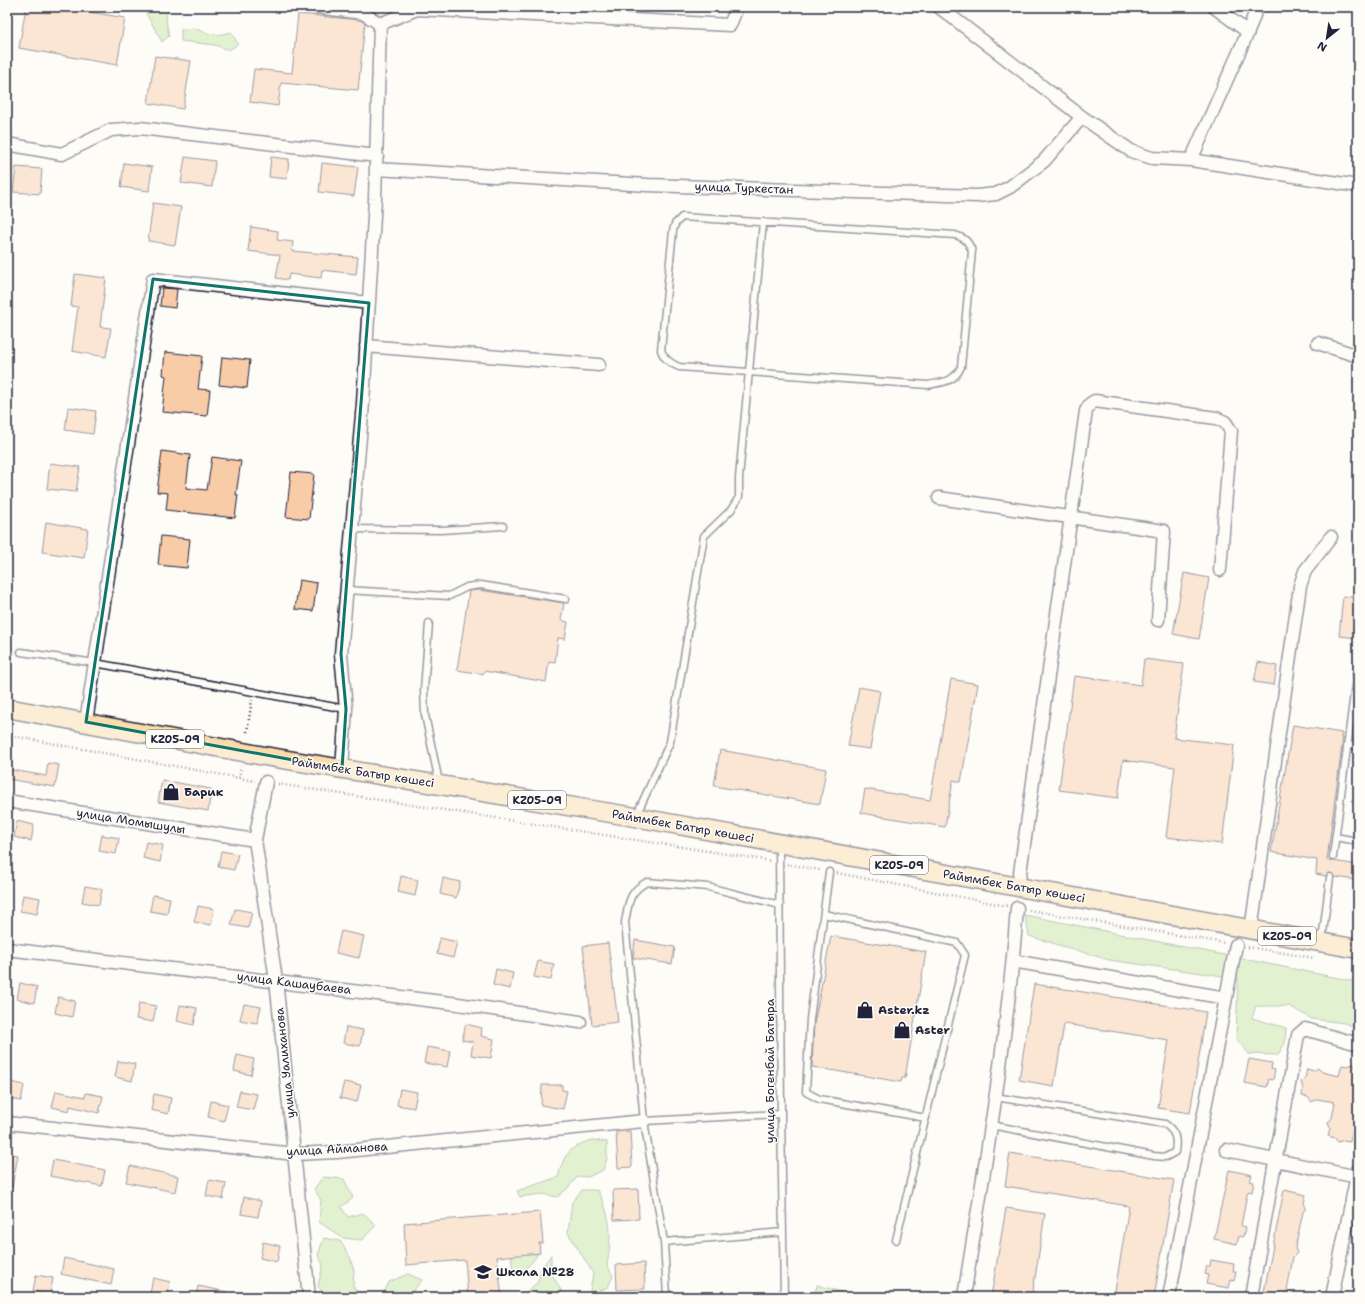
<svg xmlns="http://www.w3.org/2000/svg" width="1365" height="1304" font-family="'Shantell Sans',sans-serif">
<rect width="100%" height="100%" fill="#fdfcf7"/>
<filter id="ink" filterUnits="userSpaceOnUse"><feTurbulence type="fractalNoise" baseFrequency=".025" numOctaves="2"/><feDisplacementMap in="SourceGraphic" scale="8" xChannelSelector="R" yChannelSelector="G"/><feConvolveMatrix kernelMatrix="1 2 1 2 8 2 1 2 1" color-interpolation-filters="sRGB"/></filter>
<g filter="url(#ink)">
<path fill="#c1e6a0" stroke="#72846e" d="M151,7H168L166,20L169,36L162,42L146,13Z
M196,28C208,36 218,36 231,32L238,44L229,50L215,45L181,41V29Z
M1025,915L1358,982V1029L1345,1023L1312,1019L1289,1006H1256L1252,1018L1286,1028L1285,1043L1278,1055L1249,1054L1236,1038L1238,978L1109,960L1029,936Z
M592,1140L607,1142V1159L603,1170L588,1177L578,1176L567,1189L557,1197L541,1194L520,1197L517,1191L558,1177C564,1154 569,1147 592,1140Z
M323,1177L344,1179L353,1198L341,1207L348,1217L363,1213L376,1225L362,1240L343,1238L319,1222L321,1200L314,1189Z
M582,1190H597C612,1216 612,1236 607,1265L613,1276L608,1287L597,1292L590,1291L593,1273L568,1233L572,1202Z
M324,1238L340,1241L350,1257L354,1271L353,1286L360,1297H326L318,1286L323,1265L318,1255Z
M511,1251L539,1252C532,1263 526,1271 513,1274Z
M551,1255V1273L565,1297H527L526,1292L538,1282L541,1269Z
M408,1274L422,1280L412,1292L417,1297H382L389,1282Z
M817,1285L859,1297H814Z"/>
<path fill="#f9cca8" stroke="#22223b" d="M26,7H61L125,18L117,65L19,48Z
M298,14L360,20L365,23L358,90L281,83L278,106L250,102L254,69L292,73Z
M155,56L191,61L183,109L148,103Z
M185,157L215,161L212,187L181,183Z
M271,157L289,159L287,179L269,177Z
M124,163L152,167L149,191L121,187Z
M322,163L358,167L354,196L319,192Z
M16,167L42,169L40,194L13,192Z
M153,203L181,207L175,245L148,241Z
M251,227L278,231L277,240L293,242L292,251L358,257L356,274L322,270L321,278L289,274L288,280L276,278L280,255L248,251Z
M75,274L106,278L100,327L111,328L106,357L72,351L78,307L71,306Z
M162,288L177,289L175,308L160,306Z
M165,352L202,356L198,389L210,390L207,416L162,412L166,376L163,375Z
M222,357L250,360L247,388L219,385Z
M68,407L96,411L93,434L65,430Z
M162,451L190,455L186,488L207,490L212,457L241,461L236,495H238L235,518L166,510L168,493L157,492Z
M50,463L80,467L76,492L47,489Z
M291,472L314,474L309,519L286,517Z
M46,522L88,529L84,558L42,552Z
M161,536L190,539L187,568L158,565Z
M1184,573L1209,578L1199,639L1173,634Z
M299,580L317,583L313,611L295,609Z
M479,590L564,603L561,620L568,622L565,639L558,638L555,662L549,661L546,682L484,671L483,674L457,670L469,591Z
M1343,596L1358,598V638L1339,636Z
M1144,659L1184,664L1174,738L1234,745L1222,844L1166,837L1175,767L1123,760L1118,798L1059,790L1074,676L1141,685Z
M1258,662L1277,666L1274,685L1254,682Z
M951,679L978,684L961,782L953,780L945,827L861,813L865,789L930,800Z
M859,687L880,691L870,749L848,746Z
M1293,725L1342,733L1341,738H1343L1327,860L1358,865V880L1334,877L1331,873L1326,876L1316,874L1317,860L1271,852Z
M720,750L826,769L820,804L714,786Z
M48,763L59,765L55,787L7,779V769L46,776Z
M162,780L211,789L208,811L158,802Z
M17,821L34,825L31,841L14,837Z
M102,835L119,838L116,854L99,851Z
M146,842L163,845L160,862L143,858Z
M221,851L238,854L234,870L218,867Z
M401,876L418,880L415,896L398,892Z
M443,878L460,882L456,898L440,894Z
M85,886L102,889L99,905L82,902Z
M23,895L40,898L37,914L20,911Z
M153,895L170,898L167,914L150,911Z
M198,906L214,909L211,925L194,922Z
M235,909L252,912L248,928L231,925Z
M341,931L364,936L359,958L336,953Z
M831,936L926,952L905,1078H902L901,1082L812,1067L814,1024Z
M440,938L457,942L453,958L437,954Z
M635,940L675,947L672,964L633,958Z
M608,943L618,1022L592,1025L583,946Z
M538,961L554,964L551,980L534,977Z
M496,969L513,973L510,989L493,985Z
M20,983L37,987L34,1003L17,999Z
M1034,984L1206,1012L1190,1113L1158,1108L1169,1040L1064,1024L1054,1086L1019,1080Z
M58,997L75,1001L72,1017L55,1013Z
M139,1003L156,1006L153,1022L136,1019Z
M244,1004L261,1007L257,1023L240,1020Z
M180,1005L197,1008L194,1025L177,1021Z
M466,1024L482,1028L481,1036L494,1039L491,1058L471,1055L473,1042L462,1040Z
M346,1027L363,1030L360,1046L343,1043Z
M427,1047L450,1051L447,1067L424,1063Z
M237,1055L254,1059L251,1075L234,1071Z
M1249,1059L1272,1063L1271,1069L1275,1070L1273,1080L1269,1079L1267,1087L1244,1083Z
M118,1061L135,1064L132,1081L115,1077Z
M1353,1064L1358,1069V1095L1354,1114H1356L1354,1123L1356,1128L1352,1132L1350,1141L1344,1140L1338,1142L1335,1138L1328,1136L1330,1128L1328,1123L1332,1118L1335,1102L1317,1099L1312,1102L1308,1097L1302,1096L1303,1088L1301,1082L1305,1078L1307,1069L1314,1071L1318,1068L1322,1072L1339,1076L1342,1065L1348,1066Z
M7,1081L24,1085L21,1101L7,1098Z
M344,1082L361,1085L357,1102L340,1098Z
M542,1085H562V1090L567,1091L563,1109L541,1105Z
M400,1089L417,1092L414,1108L397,1105Z
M56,1091L85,1097L86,1093L103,1096L99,1113L70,1106L69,1111L52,1107Z
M240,1091L257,1094L253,1110L236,1107Z
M154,1094L171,1098L168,1114L151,1110Z
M211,1101L228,1105L224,1121L208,1117Z
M630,1131L632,1167L618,1168L616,1132Z
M7,1153L18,1155L12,1187H7Z
M1010,1153L1174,1180L1154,1297H1114L1129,1206L1005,1186Z
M53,1160L105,1170L102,1186L50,1176Z
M130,1166L178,1176L175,1192L126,1182Z
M1229,1170L1252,1175L1250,1181L1254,1182L1252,1192L1248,1191L1246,1199L1241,1226L1245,1227L1243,1237L1239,1236L1237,1244L1214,1239Z
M209,1180L226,1183L223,1199L206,1196Z
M638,1189L639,1219L614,1220L613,1190Z
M1284,1190L1306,1195L1304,1203L1306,1208L1303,1212L1295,1248L1297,1253L1293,1257L1286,1297H1263Z
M244,1197L261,1201L258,1217L241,1214Z
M1006,1208L1045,1214L1032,1297H991Z
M540,1212L543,1243H539L540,1253L497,1257L502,1297H468L465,1260L406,1265L404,1223Z
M263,1242L280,1246L277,1262L260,1258Z
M64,1258L114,1269L111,1285L61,1274Z
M1211,1260L1234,1264L1233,1271H1236L1234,1281L1231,1280L1229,1288L1206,1284L1208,1275L1205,1274L1207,1266H1210Z
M644,1263L645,1289L617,1290L616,1265Z
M36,1275L53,1278L50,1294L33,1291Z
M153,1278L170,1282L167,1297L150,1294Z
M198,1286L228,1292L227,1297H196Z"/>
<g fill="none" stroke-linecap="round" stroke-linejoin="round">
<g stroke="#22223b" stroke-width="9">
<path id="lane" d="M682,217L955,235C965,238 968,241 972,251L961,367C954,382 944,382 928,385L679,367C670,363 664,359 661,350L673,231L675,224Z
M352,529L441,530L503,526
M346,590L449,596L467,587L481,585L566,599
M429,623L424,690L425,715L439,782
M21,652L95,663L346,709
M1347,745L1358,746
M636,816L670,742L704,536L731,510L739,497V478L763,222
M1335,837L1358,841
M779,846L781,1114L784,1297
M1333,857L1358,662
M829,872L810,1019L806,1092L819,1099L926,1118
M824,914L957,943L965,955L896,1240
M1322,941L1330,877
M644,1121L781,1114
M991,1125L1154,1156L1166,1157L1175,1152C1177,1139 1176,1132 1165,1124L995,1097
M664,1242L783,1232
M667,1297L664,1242L644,1121L625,922C629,903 628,892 647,882L708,887L780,905"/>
</g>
<g stroke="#22223b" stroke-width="15">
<path id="street" d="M316,7L363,13L380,24
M939,7L1082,117L1131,151L1152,158L1191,160L1358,186
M1214,7L1248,32
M7,144L62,154L111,130L140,128L377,156
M1191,160L1248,32L1257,7
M376,169L648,185L977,196L996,194L1010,187L1044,161L1082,117
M1318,343L1358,356
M366,346L599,365
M939,498L1164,531L1158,620
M86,722L153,279L369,303
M342,769L346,709L341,654L363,403L375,199L380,24L417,9L730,25L737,7
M266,782L255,840L276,980L309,1297
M7,801L255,840
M1018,887L1086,411L1090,404L1095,401L1216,418L1225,422L1231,431L1220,570
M1251,930L1300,586L1305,571L1331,537
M7,949L451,1003L580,1022
M1013,961L1226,998
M7,1123L295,1154L337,1152L644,1121
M1226,1150L1358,1177
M964,1297C984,1168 1008,1038 1017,908
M1169,1297L1236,945
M1251,1297L1298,1035L1305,1029L1358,1044
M1332,1297L1358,1170"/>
</g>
<g stroke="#22223b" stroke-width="21">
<path id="primary" d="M7,708L270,757L635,817L1358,949"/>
</g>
<path stroke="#22223b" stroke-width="2.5" stroke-dasharray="1 3" stroke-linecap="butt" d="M247,732L252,700
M7,735L255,781
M239,778L241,766
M278,784L771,861
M787,864L820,870
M837,873L1007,906
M1029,910L1225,943
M1248,947L1314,958"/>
<use href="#lane" stroke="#fdfcf7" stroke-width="6"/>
<use href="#street" stroke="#fdfcf7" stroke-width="12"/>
<use href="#primary" stroke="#fbddab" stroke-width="18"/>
</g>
</g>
<path d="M0 0H1365V1304H0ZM153,279L369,303L341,654L346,709L342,769L86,722Z" fill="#fdfcf7" fill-opacity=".55" fill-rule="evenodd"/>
<path fill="none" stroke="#0f766e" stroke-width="3" stroke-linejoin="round" d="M153,279L369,303L341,654L346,709L342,769L86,722Z"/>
<defs>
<g id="shop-bare" transform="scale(1.38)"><path d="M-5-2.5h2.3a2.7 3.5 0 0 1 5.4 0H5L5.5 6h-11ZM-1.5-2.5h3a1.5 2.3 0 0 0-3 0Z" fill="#22223b" stroke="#fdfcf7" stroke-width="2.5" paint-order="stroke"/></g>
<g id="school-bare" transform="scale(1.38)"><path d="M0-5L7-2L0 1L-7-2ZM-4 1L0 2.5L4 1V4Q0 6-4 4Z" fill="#22223b" stroke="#fdfcf7" stroke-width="2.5" paint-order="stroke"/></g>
</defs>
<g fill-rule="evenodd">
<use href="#shop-bare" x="171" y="792"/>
<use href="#shop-bare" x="865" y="1010"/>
<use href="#shop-bare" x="902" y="1030"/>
<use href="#school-bare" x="483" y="1272"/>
</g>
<g text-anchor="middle" stroke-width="3" stroke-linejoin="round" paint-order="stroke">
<g fill="#fdfcf7" stroke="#646373" stroke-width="1">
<rect x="146" y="730" width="58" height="18" rx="3"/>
<rect x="508" y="791" width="58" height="18" rx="3"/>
<rect x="870" y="856" width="58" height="18" rx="3"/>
<rect x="1258" y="927" width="58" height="18" rx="3"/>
</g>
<g font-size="11" font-weight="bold" fill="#22223b">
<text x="175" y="743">KZ05-09</text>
<text x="537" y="804">KZ05-09</text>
<text x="899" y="869">KZ05-09</text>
<text x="1287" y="940">KZ05-09</text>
</g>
<g font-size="12" fill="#22223b" stroke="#fdfcf7">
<text transform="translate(744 188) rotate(2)" y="4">улица Туркестан</text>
<text transform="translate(363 772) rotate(9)" y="4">Райымбек Батыр көшесі</text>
<text transform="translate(131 821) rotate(9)" y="4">улица Момышулы</text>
<text transform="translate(683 826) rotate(10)" y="4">Райымбек Батыр көшесі</text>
<text transform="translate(1014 886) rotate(10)" y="4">Райымбек Батыр көшесі</text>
<text transform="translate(294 983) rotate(7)" y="4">улица Кашаубаева</text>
<text transform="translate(285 1063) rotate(-96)" y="4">улица Уалиханова</text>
<text transform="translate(770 1071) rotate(-90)" y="4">улица Богенбай Батыра</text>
<text transform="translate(337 1149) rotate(-3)" y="4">улица Айманова</text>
</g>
<g font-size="12" font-weight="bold" fill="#22223b" stroke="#fdfcf7" text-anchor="start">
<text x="184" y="796">Барик</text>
<text x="878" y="1014">Aster.kz</text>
<text x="915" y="1034">Aster</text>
<text x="496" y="1276">Школа №28</text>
</g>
</g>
<rect width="1365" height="1304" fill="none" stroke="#fdfcf7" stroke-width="24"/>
<rect x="12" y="12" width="1341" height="1280" fill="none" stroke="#22223b" stroke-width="1.5" filter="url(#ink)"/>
<g transform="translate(1327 38) rotate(210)" stroke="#fdfcf7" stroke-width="3" paint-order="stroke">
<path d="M0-3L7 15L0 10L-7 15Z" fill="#22223b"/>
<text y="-6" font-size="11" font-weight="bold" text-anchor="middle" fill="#22223b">N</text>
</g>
</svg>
